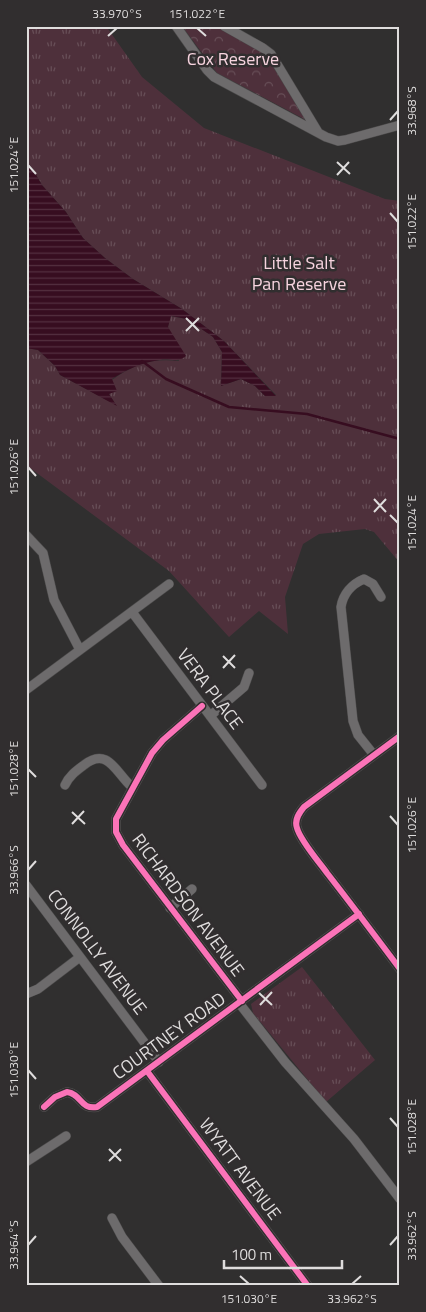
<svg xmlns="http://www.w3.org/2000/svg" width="426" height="1312" font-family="'Titillium Web',sans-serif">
<defs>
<pattern id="forest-crowns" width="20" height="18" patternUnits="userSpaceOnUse" patternTransform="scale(1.25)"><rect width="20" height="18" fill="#4e303b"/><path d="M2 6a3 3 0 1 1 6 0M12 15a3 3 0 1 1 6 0" fill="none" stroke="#674e57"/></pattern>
<pattern id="park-tufts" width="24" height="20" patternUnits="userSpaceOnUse" patternTransform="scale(1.25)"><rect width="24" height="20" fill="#4e303b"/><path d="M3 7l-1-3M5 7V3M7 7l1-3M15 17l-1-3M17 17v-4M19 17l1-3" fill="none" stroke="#674e57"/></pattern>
<pattern id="water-rules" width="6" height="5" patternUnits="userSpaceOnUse" patternTransform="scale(1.25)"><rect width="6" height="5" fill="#370d20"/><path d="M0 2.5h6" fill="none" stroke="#543040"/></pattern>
</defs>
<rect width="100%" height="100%" fill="#302f2f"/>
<path fill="url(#forest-crowns)" d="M182,26H216L259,49L268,56L306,120L217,73Z"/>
<path fill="url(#park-tufts)" d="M26,26H106L142,77L204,128L385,199L400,201V563L374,532L365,529L319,534L303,544L285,597L288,634L259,611L229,637L169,571L26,465V348L38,350L55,366L60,375L116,405L109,394L112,380C135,364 150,358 179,361L168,327L170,316L187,319L213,337L222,352L221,386L241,379L255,386L265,396L276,395L224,341L182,309L133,279L105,258L83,238L66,212L42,185L32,168L26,161Z
M302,967L375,1060L326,1102L253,1013L251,1004Z"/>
<path fill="url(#water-rules)" d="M26,161L32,168L42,185L66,212L83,238L105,258L133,279L182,309L224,341L276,396H265L255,386L241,379L221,386L222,352L213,337L187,319L171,316L168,327L186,356C175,364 171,358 160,360C140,363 128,369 112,379L117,391L109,394L117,406L60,375L55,366L38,350L26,348Z"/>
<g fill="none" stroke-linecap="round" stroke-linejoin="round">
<path stroke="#370d20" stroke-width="2.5" d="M142,361L166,379L229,407L307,414L400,439"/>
<g stroke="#4c4b4b" stroke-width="10">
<path id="minor" d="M176,26L207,70L214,77L326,137L338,141L345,140L400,125
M224,26L263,48L271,54L318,132
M26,535L43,553L54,600L80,650
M132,612L262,785
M26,690L169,584
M202,706L163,740L152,753L116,819V832L123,845L242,1001
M210,716L244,687L249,673
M400,736L304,807C299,813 294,820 297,828C300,840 319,862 327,873C352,905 376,937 400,969
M374,755L358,735L353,721L341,607C343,594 352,584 364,579L373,584L381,597
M65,785C69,776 76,771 84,765C108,746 116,773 132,787
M26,885L159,1062
M170,908L192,889
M26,994L38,989L80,957
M239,1003L285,1062L354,1139L400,1199
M147,1071L308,1286
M44,1107L55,1097L67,1092C82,1094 80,1110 97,1107L359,914
M26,1162L66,1136
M112,1218L122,1237L159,1286"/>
</g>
<use href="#minor" stroke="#6d6b6c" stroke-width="9"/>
<g stroke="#312e2f" stroke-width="9">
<path id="cycleway" d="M202,706L163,740L152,753L116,819V832L123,845L242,1001
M400,736L304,807C299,813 294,820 297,828C300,840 319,862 327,873C352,905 376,937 400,969
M147,1071L308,1286
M44,1107L55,1097L67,1092C82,1094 80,1110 97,1107L359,914"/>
</g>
<use href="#cycleway" stroke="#fb73b8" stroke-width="6"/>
</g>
<path fill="none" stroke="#dfdddd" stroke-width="2" d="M197,28L206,36M108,36L117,28M390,120L398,111M337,162L350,174M28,165L36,174M337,175L349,162M390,213L398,222M186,318L199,331M186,331L199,318M28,467L36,476M374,499L386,512M374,512L386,499M390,515L398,523M223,656L235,668M223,668L235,655M28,769L36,777M72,812L85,824M390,816L398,825M72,824L84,811M28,870L36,861M259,993L272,1005M260,1005L272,992M28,1070L36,1079M390,1118L398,1127M109,1149L121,1161M109,1161L121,1149M28,1245L36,1236M390,1245L398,1236M240,1276L249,1284M352,1284L361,1276"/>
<g text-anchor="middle" stroke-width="5" stroke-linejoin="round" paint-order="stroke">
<g font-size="18" fill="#f7d4df" stroke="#312e2f">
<text x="233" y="65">Cox Reserve</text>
<text x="299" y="269">Little Salt<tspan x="299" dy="21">Pan Reserve</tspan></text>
</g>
<g font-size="18" fill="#dfdddd" stroke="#312e2f">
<text transform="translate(210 689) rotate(53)" y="6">VERA PLACE</text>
<text transform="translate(188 905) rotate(53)" y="6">RICHARDSON AVENUE</text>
<text transform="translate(97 952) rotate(53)" y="6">CONNOLLY AVENUE</text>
<text transform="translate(169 1036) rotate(-36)" y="6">COURTNEY ROAD</text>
<text transform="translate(240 1169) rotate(53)" y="6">WYATT AVENUE</text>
</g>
</g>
<rect width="426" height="1312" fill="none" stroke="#312e2f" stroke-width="55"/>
<path d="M224 1260v8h118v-8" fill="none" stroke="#dfdddd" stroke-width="2.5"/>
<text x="231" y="1260" font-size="15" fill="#dfdddd" stroke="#312e2f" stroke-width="4" paint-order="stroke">100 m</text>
<rect x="28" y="28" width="370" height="1256" fill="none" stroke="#dfdddd" stroke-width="2"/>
<g font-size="12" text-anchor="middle" fill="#dfdddd">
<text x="117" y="18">33.970°S</text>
<text x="197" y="18">151.022°E</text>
<text transform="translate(412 111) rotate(-90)" y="4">33.968°S</text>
<text transform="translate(14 165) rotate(-90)" y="4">151.024°E</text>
<text transform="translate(412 222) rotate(-90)" y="4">151.022°E</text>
<text transform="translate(14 467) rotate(-90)" y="4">151.026°E</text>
<text transform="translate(412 523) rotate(-90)" y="4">151.024°E</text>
<text transform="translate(14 769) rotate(-90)" y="4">151.028°E</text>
<text transform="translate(412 825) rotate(-90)" y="4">151.026°E</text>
<text transform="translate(14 870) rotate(-90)" y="4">33.966°S</text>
<text transform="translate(14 1070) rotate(-90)" y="4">151.030°E</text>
<text transform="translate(412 1127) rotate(-90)" y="4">151.028°E</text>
<text transform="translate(412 1236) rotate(-90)" y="4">33.962°S</text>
<text transform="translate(14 1245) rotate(-90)" y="4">33.964°S</text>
<text x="249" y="1303">151.030°E</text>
<text x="352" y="1303">33.962°S</text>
</g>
</svg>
